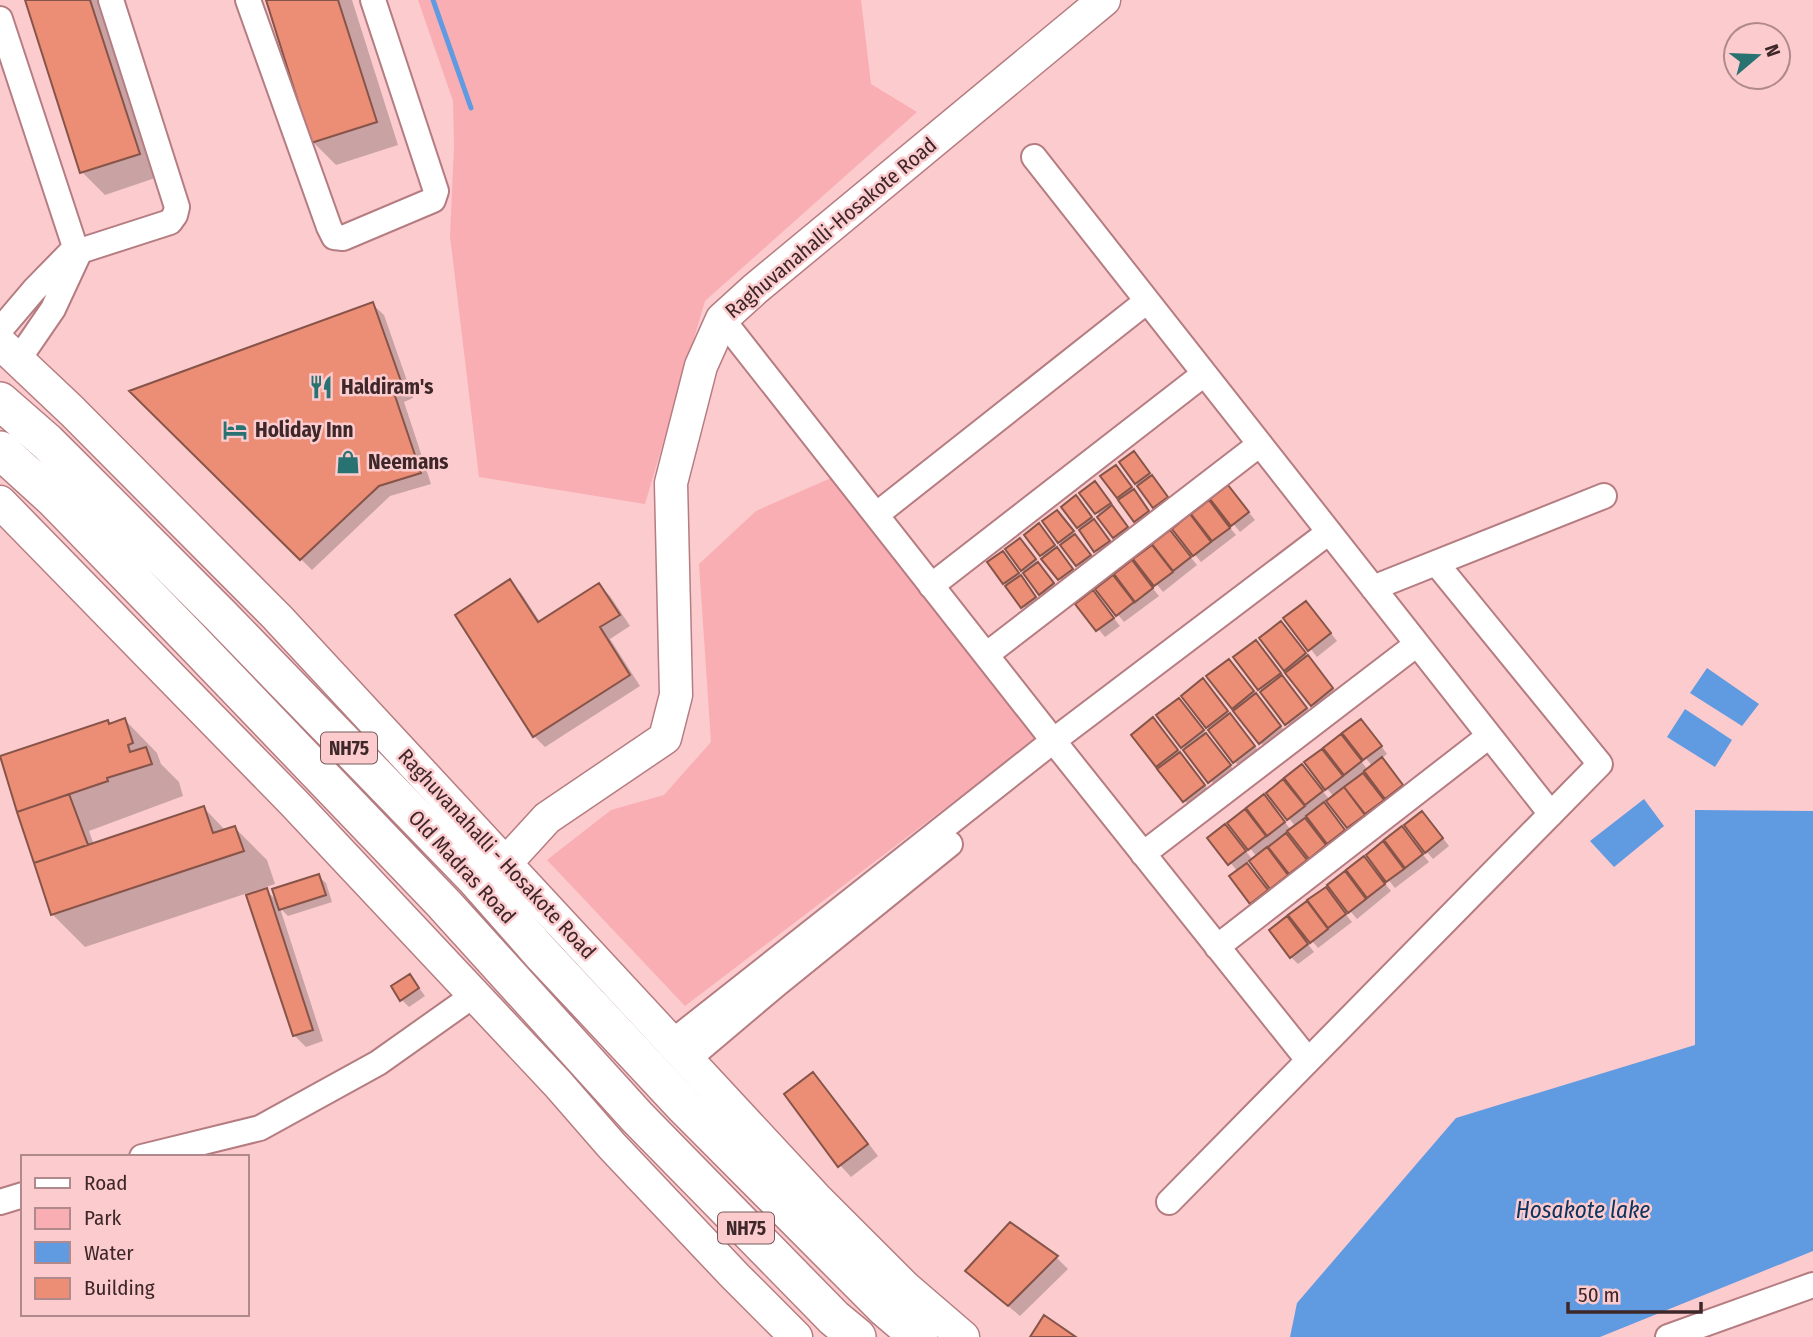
<svg xmlns="http://www.w3.org/2000/svg" width="1813" height="1337" font-family="'Fira Sans Condensed',sans-serif">
<rect width="100%" height="100%" fill="#fccbce"/>
<path fill="#f8aeb3" d="M418,0H861L871,84L917,112L705,301L645,504L479,477L450,236L454,147L453,101Z
M831,478L1037,738L685,1006L547,860L611,810L664,795L711,742L699,564L756,511Z"/>
<path fill="#609ae0" d="M1707,668L1759,704L1742,726L1690,693Z
M1685,709L1732,740L1715,767L1667,737Z
M1644,799L1664,826L1614,867L1590,841Z
M1695,810L1813,811V1251L1600,1337H1290L1297,1303L1456,1118L1695,1045Z"/>
<path fill="#0003" d="M27,0H105L161,176L105,195L82,172Z
M268,0H352L398,145L336,165L313,142Z
M372,304L384,315L413,398L404,402L431,484L390,496L312,570L132,392Z
M1134,454L1174,505L1161,514L1121,463Z
M1123,474L1155,519L1143,528L1118,497Z
M1228,487L1255,520L1240,532L1213,499Z
M1101,491L1134,535L1122,544L1082,493Z
M1208,502L1236,535L1201,562L1174,529Z
M1083,505L1116,549L1103,558L1078,527Z
M1057,512L1097,563L1085,572L1060,542Z
M1170,532L1197,565L1163,592L1136,559Z
M1046,533L1078,577L1066,586L1026,535Z
M1027,547L1060,591L1047,601L1022,570Z
M1010,560L1042,604L1030,614L1005,583Z
M1132,563L1159,596L1124,622L1097,589Z
M510,582L521,593L540,622L599,585L610,596L630,626L610,639L640,686L545,747L534,736Z
M1093,592L1120,626L1105,637L1077,604Z
M1313,610L1337,641L1317,657L1286,618Z
M1281,623L1339,696L1319,711L1285,669Z
M1263,650L1313,716L1294,731L1236,658Z
M1236,668L1287,734L1267,750L1233,708Z
M1203,681L1261,754L1241,769L1183,696Z
M1186,707L1236,773L1217,788L1159,715Z
M125,720L157,753L161,764L179,782L183,796L89,831L94,845L204,808L226,831L235,828L267,860L275,884L85,947L52,914L0,757L108,722L111,725Z
M1160,727L1211,793L1191,808L1133,735Z
M1368,728L1387,754L1381,759L1409,793L1394,805L1366,771L1362,774L1389,808L1355,834L1327,800L1323,804L1351,838L1317,865L1289,831L1285,834L1313,868L1278,895L1250,861L1246,864L1274,898L1259,910L1251,903L1238,872L1210,838L1225,826L1253,860L1257,857L1230,823L1264,796L1291,830L1296,827L1268,793L1302,766L1330,800L1334,797L1306,763L1341,736L1368,770L1373,767L1345,733Z
M1429,820L1449,846L1433,859L1426,851Z
M1402,829L1429,862L1395,888L1368,855Z
M1364,858L1391,891L1357,919L1329,886Z
M318,876L326,883L332,902L288,916L280,908L323,1041L306,1047L294,1035L266,890L278,902Z
M1325,889L1352,922L1318,948L1291,915Z
M1294,926L1314,952L1298,964L1291,957Z
M410,976L425,996L409,1007L401,999Z
M813,1074L824,1085L878,1156L851,1177L840,1165Z
M1010,1225L1057,1258L1068,1269L1020,1316L979,1282Z"/>
<g fill="none" stroke-linecap="round" stroke-linejoin="round">
<path stroke="#609ae0" stroke-width="5" d="M433,0L471,108"/>
</g>
<path fill="#ec8d76" stroke="#865448" stroke-width="2" d="M25,0H90L140,154L80,173Z
M266,0H338L377,122L311,143Z
M373,302L403,387L393,390L421,473L379,486L300,560L129,391Z
M1134,451L1150,473L1135,484L1119,462Z
M1116,465L1132,487L1117,498L1100,476Z
M1152,475L1168,497L1153,508L1137,486Z
M1095,481L1111,503L1095,514L1079,493Z
M1228,485L1249,512L1231,526L1210,499Z
M1134,489L1149,511L1134,522L1118,500Z
M1076,495L1092,517L1077,528L1061,507Z
M1209,500L1230,528L1212,541L1191,514Z
M1112,505L1128,527L1113,538L1097,517Z
M1057,510L1074,531L1058,543L1042,521Z
M1190,514L1211,542L1193,556L1172,529Z
M1094,519L1110,541L1094,552L1079,530Z
M1039,523L1055,545L1040,556L1024,535Z
M1170,530L1191,557L1173,571L1152,544Z
M1075,534L1091,555L1076,566L1060,545Z
M1020,538L1036,559L1021,571L1005,549Z
M1152,545L1173,572L1154,586L1133,559Z
M1057,547L1073,569L1058,580L1041,559Z
M1003,551L1019,573L1003,584L987,562Z
M1132,560L1153,588L1135,602L1114,574Z
M1038,562L1054,583L1039,595L1023,573Z
M1021,575L1036,597L1021,608L1005,586Z
M1113,575L1134,602L1116,616L1095,589Z
M510,579L538,622L599,583L620,615L600,627L630,675L533,737L455,615Z
M1093,590L1114,618L1096,631L1075,604Z
M1306,601L1331,633L1308,651L1283,618Z
M1281,621L1306,653L1284,671L1259,638Z
M1256,640L1281,673L1258,690L1233,657Z
M1308,655L1333,688L1311,706L1285,673Z
M1229,659L1254,691L1232,709L1206,676Z
M1282,675L1307,708L1285,725L1260,692Z
M1203,678L1228,711L1206,728L1181,696Z
M1256,693L1281,726L1259,744L1233,711Z
M1179,698L1204,730L1181,748L1156,715Z
M1230,713L1255,746L1233,763L1208,730Z
M1153,717L1178,750L1156,767L1131,735Z
M125,718L133,743L128,745L130,752L146,747L152,764L107,778L108,781L17,812L0,756L108,720L109,724Z
M1361,719L1382,746L1363,760L1342,733Z
M1206,733L1231,765L1208,783L1183,750Z
M1341,734L1362,761L1344,775L1323,748Z
M1322,749L1343,776L1325,790L1304,762Z
M1180,752L1205,785L1183,802L1157,769Z
M1382,757L1403,785L1385,799L1364,771Z
M1302,764L1323,791L1305,805L1284,778Z
M1363,773L1384,800L1365,814L1344,787Z
M1283,779L1305,806L1287,820L1266,793Z
M1344,787L1365,815L1347,828L1326,801Z
M69,794L88,845L34,863L17,812Z
M1264,794L1285,822L1267,836L1246,808Z
M1324,802L1345,830L1327,844L1306,816Z
M204,806L213,833L235,826L244,851L51,915L34,863Z
M1245,809L1266,836L1248,850L1227,823Z
M1422,811L1443,838L1425,853L1404,825Z
M1305,818L1326,845L1309,859L1287,831Z
M1225,824L1246,851L1228,865L1207,838Z
M1402,826L1423,854L1405,868L1384,840Z
M1286,833L1307,860L1289,874L1268,847Z
M1383,841L1404,869L1386,882L1366,855Z
M1267,847L1288,875L1270,889L1249,861Z
M1364,856L1385,884L1367,898L1346,870Z
M1247,863L1268,890L1250,904L1229,876Z
M1345,871L1366,899L1348,913L1327,885Z
M319,874L326,895L279,910L272,889Z
M1326,887L1346,914L1328,928L1307,900Z
M267,888L313,1030L293,1036L246,895Z
M1307,901L1328,929L1310,943L1288,915Z
M1287,916L1308,944L1290,958L1269,930Z
M410,974L419,988L400,1001L391,986Z
M813,1072L868,1144L838,1167L784,1094Z
M1010,1222L1058,1256L1008,1306L965,1271Z
M1044,1315L1076,1337H1030Z"/>
<g fill="none" stroke-linecap="round" stroke-linejoin="round">
<g stroke="#b57d81" stroke-width="28">
<path id="minor" d="M248,0L329,227L334,237L343,238L433,200L436,191L373,0
M0,19L75,247L80,251L170,222L175,215L177,207L111,0
M1034,157L1551,814
M722,319L1063,753L1308,1060
M0,330L34,290L75,248
M18,360L53,309L80,251
M876,515L1147,301
M931,586L1204,374
M1373,588L1604,496
M986,655L1260,444
M1143,854L1417,644
M1217,947L1489,736
M671,1043L1053,741L1329,532
M687,1060L777,984L950,844
M142,1157L260,1128L378,1063L474,995
M0,1202L23,1195
M1169,1202L1600,764L1436,563
M1668,1337L1813,1285"/>
</g>
<g stroke="#b57d81" stroke-width="35">
<path id="major" d="M0,343L72,411L277,617L815,1197L906,1288L963,1337
M0,502L294,803L558,1084L612,1146L735,1276L796,1337
M505,864L547,818L665,738L676,695L671,483L701,366L722,319L755,289L1104,0"/>
</g>
<g stroke="#b57d81" stroke-width="40">
<path id="highway" d="M0,401L47,442L220,615L474,877L541,953L685,1107L885,1308L919,1337
M0,450L55,500L190,639L444,904L637,1117L834,1318L857,1337"/>
</g>
<use href="#minor" stroke="#fff" stroke-width="24"/>
<use href="#major" stroke="#fff" stroke-width="32"/>
<use href="#highway" stroke="#fff" stroke-width="37"/>
</g>
<defs>
<g id="restaurant-bare" transform="scale(1.89)"><path d="M-5-6h1v4h1v-4h1v4h1v-4h1v5L-1.5 .5V6h-2V.5L-5-1ZM5-6V6H3V1.5H1.5Q1.5-4 5-6Z" fill="#287272" stroke="#fccbce" stroke-width="2.5" paint-order="stroke"/></g>
<g id="hotel-bare" transform="scale(1.89)"><path d="M-6-4.5h1.5V1H6V5H4.5V3h-9V5H-6ZM-4 0a1.8 1.8 0 1 1 3.6 0ZM.5 0V-2.5h3Q6-2.5 6 0Z" fill="#287272" stroke="#fccbce" stroke-width="2.5" paint-order="stroke"/></g>
<g id="shop-bare" transform="scale(1.89)"><path d="M-5-2.5h2.3a2.7 3.5 0 0 1 5.4 0H5L5.5 6h-11ZM-1.5-2.5h3a1.5 2.3 0 0 0-3 0Z" fill="#287272" stroke="#fccbce" stroke-width="2.5" paint-order="stroke"/></g>
</defs>
<g fill-rule="evenodd">
<use href="#restaurant-bare" x="321" y="387"/>
<use href="#hotel-bare" x="235" y="430"/>
<use href="#shop-bare" x="348" y="462"/>
</g>
<g text-anchor="middle" stroke-width="5" stroke-linejoin="round" paint-order="stroke">
<g fill="#fccbce" stroke="#77585a" stroke-width="2">
<rect x="321" y="732.5" width="56" height="31" rx="5"/>
<rect x="718" y="1212.5" width="56" height="31" rx="5"/>
</g>
<g font-size="19" font-weight="bold" fill="#3e2729">
<text x="349" y="755">NH75</text>
<text x="746" y="1235">NH75</text>
</g>
<g font-size="21" fill="#3e2729" stroke="#fccbce">
<text transform="translate(831 228) rotate(-40)" y="7">Raghuvanahalli-Hosakote Road</text>
<text transform="translate(497 854) rotate(47)" y="7">Raghuvanahalli - Hosakote Road</text>
<text transform="translate(462 867) rotate(47)" y="7">Old Madras Road</text>
</g>
<g font-size="21" font-weight="bold" fill="#3e2729" stroke="#fccbce" text-anchor="start">
<text x="341" y="394">Haldiram's</text>
<text x="255" y="437">Holiday Inn</text>
<text x="368" y="469">Neemans</text>
</g>
<g font-size="23" font-style="italic" fill="#0b3460" stroke="#fccbce">
<text x="1583" y="1218">Hosakote lake</text>
</g>
</g>
<rect x="21" y="1155" width="228" height="161" fill="#fccbce" stroke="#b0898c" stroke-width="2"/>
<rect x="35" y="1178" width="35" height="10" fill="#ffffff" stroke="#b0898c" stroke-width="2"/>
<text x="84" y="1190" font-size="21" fill="#3e2729">Road</text>
<rect x="35" y="1208" width="35" height="21" fill="#f8aeb3" stroke="#b0898c" stroke-width="2"/>
<text x="84" y="1225" font-size="21" fill="#3e2729">Park</text>
<rect x="35" y="1242" width="35" height="21" fill="#609ae0" stroke="#b0898c" stroke-width="2"/>
<text x="84" y="1260" font-size="21" fill="#3e2729">Water</text>
<rect x="35" y="1278" width="35" height="21" fill="#ec8d76" stroke="#b0898c" stroke-width="2"/>
<text x="84" y="1295" font-size="21" fill="#3e2729">Building</text>
<g transform="translate(1757 56) rotate(71)"><circle r="33" fill="#fccbce" stroke="#b0898c" stroke-width="2"/>
<path d="M0-5L12 26L0 18L-12 26Z" fill="#287272"/>
<text y="-10" font-size="19" font-weight="bold" text-anchor="middle" fill="#3e2729">N</text>
</g>
<path d="M1568 1302v10h133v-10" fill="none" stroke="#3e2729" stroke-width="3.5"/>
<text x="1578" y="1302" font-size="21" fill="#3e2729" stroke="#fccbce" stroke-width="5" paint-order="stroke">50 m</text>
</svg>
